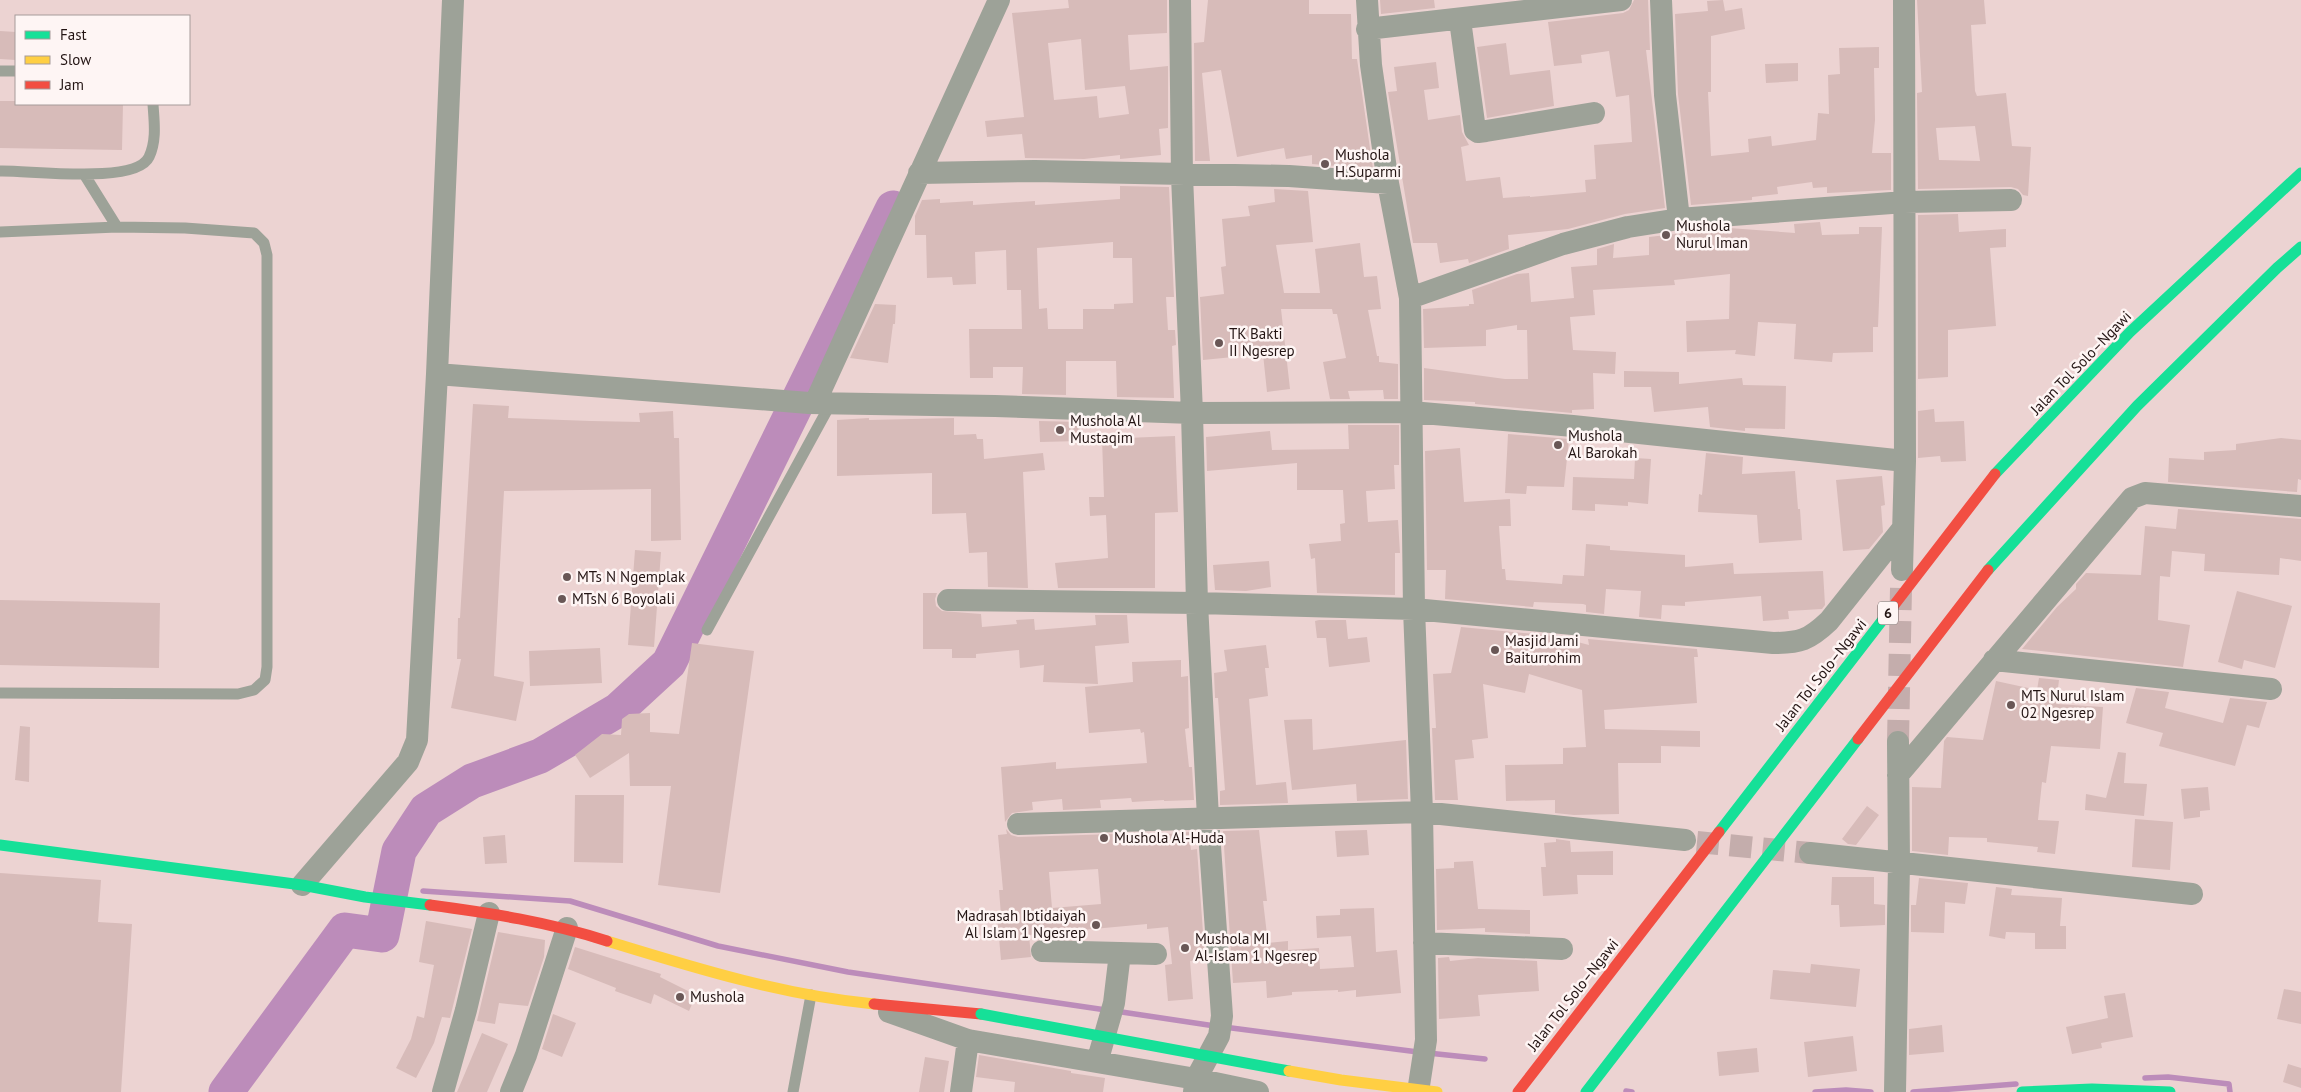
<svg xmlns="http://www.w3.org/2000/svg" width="2301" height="1092" font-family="'PT Sans',sans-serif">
<rect width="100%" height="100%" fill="#ecd3d2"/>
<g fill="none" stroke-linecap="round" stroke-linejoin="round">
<path stroke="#bc8cba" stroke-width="5.5" d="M423,891L570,901L718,946L848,972L1106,1010
M1115,1011L1215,1026
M1224,1027L1418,1052
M1428,1053L1485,1059
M2145,1078L2168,1077L2229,1084L2230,1092
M1626,1091L1632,1092
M1815,1092L1846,1090L1871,1092
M1913,1092L2016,1084"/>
<path stroke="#bc8cba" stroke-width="35" d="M226,1092L345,930L382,935L399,851L426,810L472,781L540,756L618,710L669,663L893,208"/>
</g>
<path fill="#d7bbb9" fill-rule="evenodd" d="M1068,0H1167V33L1128,35L1130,70L1168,66V128L1159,129L1161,155L1120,159V155L1084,159L1025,158L1022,134L987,137L985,121L1024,117L1012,13L1069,8ZM1081,39L1085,90L1125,86L1129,114L1099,118L1097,96L1054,100L1048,43Z
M1208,0H1309V14H1351L1352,59H1357L1373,169L1312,164V155L1286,159L1284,148L1237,157L1221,70L1202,73L1210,161H1195L1194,43L1204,42Z
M1380,0H1434L1435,8L1381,14Z
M1634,0H1648L1650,50H1646L1665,208L1625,214L1568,229L1508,235L1509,249L1469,263L1468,259L1440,263L1437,243H1413L1388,92L1397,91L1394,67L1436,62L1439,88L1424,90L1428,120L1460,115L1462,132L1469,145L1461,147L1466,181L1500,177L1503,198L1530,196V197L1586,192L1585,180L1596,179L1594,145L1632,142L1629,95L1616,97L1609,51L1581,55L1582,63L1554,66L1548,22L1623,13L1629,10Z
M1723,0L1725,11L1742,8L1745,29L1711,36V92H1708L1711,156L1749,152L1748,139L1771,136L1772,146L1816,140L1818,113L1829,114L1828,75L1840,74L1839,48L1879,47V68H1874L1875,120L1872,153H1891V190L1827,193V187L1813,188L1812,182L1777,187L1778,194L1752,197V200L1691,205L1678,94L1675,14L1708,11L1707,1Z
M1917,0H1984L1986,24L1971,25L1975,91L1977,96L2006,93L2012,146L2031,147L2028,196L2023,195L2018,189L2011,187L1918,189L1917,93L1922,92ZM1975,126L1980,161L1939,160L1936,128Z
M0,31L16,32V60L0,59Z
M1506,43L1510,75L1550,70L1554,106L1487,118L1477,47Z
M1798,63V81L1766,83L1765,64Z
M0,101H16V104H123L122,150L0,148Z
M1120,186L1169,187L1174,297H1166L1168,330H1175L1176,345L1172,346L1174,398L1117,397L1116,361H1066V395L1022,394L1023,367H993V378H970L969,329H1022L1021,290H1007L1006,250L975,252L976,284L953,285L952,277L927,278L926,235H915V216L922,200L940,199V203L973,201V205L1035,201V205L1120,199ZM1113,242V258H1132L1133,303L1114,304V309H1083V329H1048L1047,308L1039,309L1037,248Z
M1274,189L1308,191L1313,242L1276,245L1284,293H1320L1315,249L1360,243L1364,277L1377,276L1381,309L1368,310L1377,356H1379V362L1398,364V399H1384L1383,390L1348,391L1350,399H1330L1323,362L1346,358L1337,314H1333L1332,309H1281L1290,389L1267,392L1263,354L1203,360L1200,297L1224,294L1221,267L1226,266L1222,219L1250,216L1248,206L1275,202Z
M1958,214L1959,232L2006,229V247L1990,248L1996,326L1948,330V377L1918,379V215Z
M1820,222L1822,235L1859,234V227H1882L1878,327H1873V352L1833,353L1832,362L1794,359L1796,324L1758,322L1755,356L1735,354L1736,350L1687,352L1686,321L1729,319L1730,274L1674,280L1675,285L1593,290L1595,315L1570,317L1573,350L1616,352L1615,374L1593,373L1594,409L1572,410V413L1475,404V402L1424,400V368L1505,379H1528L1527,330H1517V325L1486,330V346L1424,348L1423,309L1469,306V304H1474L1472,290L1517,274L1529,273L1531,302L1574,298L1571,267L1597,265V249L1614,244L1613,258L1649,255V237L1729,228L1795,233L1794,224Z
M875,304L896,305L895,324H893L888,363L850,358Z
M1624,371L1679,372V384L1742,378L1743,385L1786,386L1785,429L1745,428V431L1710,427L1708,407L1654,412L1651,387H1624Z
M473,404L509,406L508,418L591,421L640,422L639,413L673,411L674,438H679L681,540L651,541V489L504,491L494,676L524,682L516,721L451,708L461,659H457L458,618H460Z
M1934,409L1935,422L1964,421L1966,461L1941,462L1940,456L1918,458V411Z
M869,418V420L954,418V435L976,434L977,439H983L984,459L1043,453L1045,470L1023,472L1028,588L988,587L987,552L969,553L966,513L932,514V473L837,476V420Z
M1039,421L1080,422V441L1040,442Z
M1348,425H1399V465H1394L1395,489L1366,491L1368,522L1398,520L1400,553H1395V595L1317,593L1315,558L1311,559L1309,544L1341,541L1340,524L1345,523L1343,490H1297V463L1207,471L1206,437L1270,431L1272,450L1349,449Z
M1508,434L1569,439L1564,487L1527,486L1526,494L1505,493Z
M1175,436L1178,512L1155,513V588H1058L1055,563L1108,558L1106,515L1090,516L1089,497H1104L1102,439Z
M2281,438L2301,440V480L2298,479L2297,492L2168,482L2169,458L2204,460V452L2236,450V444Z
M1460,448L1464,502L1510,499L1511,526H1499L1502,569H1505L1506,580L1562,584L1563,575L1584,576L1586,544L1610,546V550L1685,555V567L1733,563L1734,574L1823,571L1825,605L1822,609L1788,611L1789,619L1763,621L1761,596L1685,602V606L1662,605L1661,619L1639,617L1641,591L1606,589L1604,614L1586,612V605L1583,604L1534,602L1533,607L1445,599L1446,570H1427L1425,451Z
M1706,453L1743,457L1742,474L1795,471L1798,509H1800L1802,540L1759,543L1757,515L1698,512L1699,494L1702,495Z
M1635,458L1651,459L1648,504L1628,502V506L1595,504V511L1572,510L1573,477L1634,479Z
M1882,476L1885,505L1881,506L1883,532L1869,549L1843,551L1836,480Z
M2178,509L2301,519V561L2280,558L2279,575L2204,571L2205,554L2172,551L2170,577L2160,576L2158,620L2190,625L2183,667L2022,649L2057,607L2076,589V584L2086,573L2141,575L2145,526L2176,529Z
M635,550L661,552L654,647L628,645Z
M1269,561L1271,587L1246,591L1215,590L1213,565Z
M2237,591L2292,606L2275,668L2244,660L2242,669L2218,662Z
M923,593H937L935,599L936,606L942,611L981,614L982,627L1017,624L1016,620L1034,619L1035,630L1072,627L1096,625L1095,615H1127L1129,643L1095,646L1098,684L1043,682L1044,665L1020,668L1019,650L976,654V658H952V649H923Z
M0,600L160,603L159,668L0,665Z
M1319,620H1346L1348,639L1367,637L1370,662L1329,667L1326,638H1317L1315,621Z
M1461,627L1555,636L1589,645L1588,639L1697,649L1698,657H1694L1697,703L1604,710L1605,729L1700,731V747L1661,746V763H1618L1619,814L1574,815L1555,813V800L1506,801L1505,765L1563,764V748L1586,747L1582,690L1529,674L1525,693L1483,684L1488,738L1472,740L1474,758L1455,760L1458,800H1435L1432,728H1436L1433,674L1451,673Z
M692,643L754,651L720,893L658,885L671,786H630L629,753L590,778L575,755L602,734L621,735L622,719L629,714L650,713V732L679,734Z
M1266,645L1269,668H1265L1268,696L1249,699L1256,785L1286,782L1288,803L1220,805V791L1225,790L1218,698H1215L1214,673L1227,671L1224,650Z
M600,648L602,683L530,686L529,651Z
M1181,660V677L1188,676L1189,728L1185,729L1189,767H1192L1194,800L1164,801V800L1132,802L1131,798L1100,800L1101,808L1063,810L1062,799L1032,802L1033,810L1012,813L1005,822L1001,767L1056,762V769L1147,763L1144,732L1141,733L1140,729L1089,733L1085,687L1133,682L1132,662Z
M2039,678L2059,680L2056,704L2103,707L2100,749L2051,746L2046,783L2042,782L2038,820L2059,821L2055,854L2037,852L2038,847L1987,842V838L1949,837L1948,855L1912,851V787L1941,788L1944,741L1947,737L1983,740L1996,681L2037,690Z
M2136,688L2169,692L2165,708L2223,723L2230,698L2267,702L2259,728L2247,725L2235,766L2159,746L2163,733L2126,723Z
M1312,719L1313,750L1406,740L1408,799L1357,801L1356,784L1292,790L1284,720Z
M20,726L30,727L29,782L15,780Z
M2118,752L2126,753L2124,783L2147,784L2144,816L2085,810L2086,794L2106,798Z
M2208,787L2210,810L2200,811V817L2184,819L2181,789Z
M575,795H624L623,863L574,862Z
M1867,806L1879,815L1856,845L1848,844L1842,839Z
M2135,819L2173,822L2170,870L2132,867Z
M1006,829L1011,835L1018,837L1115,834V839L1189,832L1191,850L1197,849L1205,960L1190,961L1193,999L1168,1001L1165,965L1172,964L1168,927L1147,929V924L1029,935L1031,957L1001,960L997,915H1001L999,890H1003L998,835L1007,834ZM1098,869L1101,904L1052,908L1049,872Z
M1259,830L1267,901H1263L1268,943L1288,941V950L1319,948L1320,969L1354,967L1351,936L1317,938L1316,916L1340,915V909L1374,908L1376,952L1397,950L1401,993L1356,997V990L1338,992V990L1292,992V995L1267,998L1266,981L1233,983L1223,831Z
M1367,830L1369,855L1337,857L1335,831Z
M505,835L507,863L485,864L483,837Z
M1556,839L1570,841L1571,852L1613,851V875H1577L1578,894L1543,896L1541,867H1546L1544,843L1556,842Z
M1473,861L1478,909L1530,910V934L1485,932V928L1437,930L1436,869L1454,868V862Z
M0,873L101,880L98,922L132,924L121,1092H0Z
M1832,877H1874V904L1885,905V925L1840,927L1839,905H1831Z
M1919,878L1968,883L1965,904L1945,902L1944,933L1911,932V905H1916Z
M1996,887L2012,889L2011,895L2062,898L2060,926H2066V949H2035V933L2006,932L2005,939L1989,936Z
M426,921L472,929L450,1018L442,1017L434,1043L416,1078L396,1068L411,1039L417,1016L424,1018L434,965L419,962Z
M498,932L545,940L544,957L528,1006L499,1003L495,1024L477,1021Z
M575,947L661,974L660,977L696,995L689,1011L654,994L651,1004L615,991L616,988L568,969Z
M1449,957L1450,961L1478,958L1537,961L1539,991L1478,995L1480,1016L1439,1019L1438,958Z
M1811,964L1860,969L1856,1007L1770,999L1773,970L1810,973Z
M2284,989L2301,992V1024L2277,1019Z
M2125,993L2133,1037L2101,1043L2102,1048L2072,1054L2066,1027L2108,1018L2104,996Z
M553,1014L576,1023L562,1057L542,1049Z
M1942,1025L1944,1052L1909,1055V1029Z
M482,1033L508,1044L487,1092H457Z
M1853,1036L1857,1071L1808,1077L1804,1042Z
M1757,1048L1759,1072L1719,1076L1717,1052Z
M979,1055L1071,1071V1073L1105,1078L1103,1092H1014L1015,1082L976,1077Z
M925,1057L949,1061L944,1092H919Z
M2288,1064L2301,1068V1088L2283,1082Z"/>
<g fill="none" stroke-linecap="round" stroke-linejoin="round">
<path stroke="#c4adac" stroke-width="22" stroke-dasharray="22 11" stroke-linecap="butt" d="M1898,742L1901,588
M1697,842L1810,853"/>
<path stroke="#9da298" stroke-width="11" d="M0,71H16
M0,171C29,170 136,185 149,157C157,140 154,121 153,104
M0,232L117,227
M707,630L831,403
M0,693L238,694L254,690L265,680L267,667V255L264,243L254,233L185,228L117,227L84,174
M793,1092L811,995"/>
<path stroke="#9da298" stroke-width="22" d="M1180,0L1182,176L1192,413L1197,603L1208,818L1222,1016L1219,1036L1196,1079L1194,1092
M1367,0L1371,65L1388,183L1410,298L1414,609L1422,812L1426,1040L1418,1092
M1661,0L1665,95L1679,219
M1460,20L1475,130L1478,132L1486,131L1594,113
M1367,29L1621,0
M919,173L1035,171L1289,176L1388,183
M1410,298L1563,244L1628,227L1679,219L1905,202L2011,200
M437,374L809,403L995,406L1192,413L1411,412L1573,426L1905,461
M815,403L999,0
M1902,570L1905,461L1904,0
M948,600L1197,603L1414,609L1773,643C1800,643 1809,640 1829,621L1903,528
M1994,660L2271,689
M1898,775L2132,498L2145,493L2301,506
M1018,824L1422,812L1685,840
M1810,853L2192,894
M302,885L408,762L417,740L437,374L453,0
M1424,943L1562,949
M1042,951L1120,953L1114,1003L1100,1052
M1120,953L1156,954
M889,1012L968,1040L1196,1079L1258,1092
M443,1092L466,1010L489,913
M511,1092L526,1055L567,928
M961,1092L968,1040
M1895,1092L1899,863L1898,742"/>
<path stroke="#16e098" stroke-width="11" d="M1995,474L2130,332L2301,173
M1988,570L2137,406L2277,268L2301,247
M1719,832L1888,613
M0,845L302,885L365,897L430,905
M1586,1092L1858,739
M2022,1092L2092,1089L2170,1092"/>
<path stroke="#ffcf43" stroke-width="11" d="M607,941C695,968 782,995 874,1004"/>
<path stroke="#f24e42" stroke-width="11" d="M1888,613L1995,474
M1858,739L1988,570
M430,905C490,913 549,922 607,941
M874,1004L981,1014
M1518,1092L1719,832"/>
<path stroke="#16e098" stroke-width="11" d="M981,1014L1289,1071"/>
<path stroke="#ffcf43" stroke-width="11" d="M1289,1071L1341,1080L1437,1092"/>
</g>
<g fill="#695756" stroke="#fef5f4" stroke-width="2">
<circle cx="1325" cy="164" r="5"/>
<circle cx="1666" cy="235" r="5"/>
<circle cx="1219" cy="343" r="5"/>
<circle cx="1060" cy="430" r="5"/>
<circle cx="1558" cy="445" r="5"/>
<circle cx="567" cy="577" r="5"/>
<circle cx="562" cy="599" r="5"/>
<circle cx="1495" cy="650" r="5"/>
<circle cx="2011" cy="705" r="5"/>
<circle cx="1104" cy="838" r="5"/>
<circle cx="1096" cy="925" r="5"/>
<circle cx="1185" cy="948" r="5"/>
<circle cx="680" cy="997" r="5"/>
</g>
<g text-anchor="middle" stroke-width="5" stroke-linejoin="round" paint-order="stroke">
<rect fill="#fef5f4" stroke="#655856" stroke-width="1" x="1878" y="601.5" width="20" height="23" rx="4"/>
<g font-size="14" font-weight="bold" fill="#231413">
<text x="1888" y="618">6</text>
</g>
<g font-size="15" fill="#231413" stroke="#fef5f4" text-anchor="start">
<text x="1335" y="160">Mushola<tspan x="1335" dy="17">H.Suparmi</tspan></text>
<text x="1676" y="231">Mushola<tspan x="1676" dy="17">Nurul Iman</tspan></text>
<text x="1229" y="339">TK Bakti<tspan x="1229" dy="17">II Ngesrep</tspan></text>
<text x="1070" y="426">Mushola Al<tspan x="1070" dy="17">Mustaqim</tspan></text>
<text x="1568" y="441">Mushola<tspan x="1568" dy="17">Al Barokah</tspan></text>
<text x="577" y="582">MTs N Ngemplak</text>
<text x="572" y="604">MTsN 6 Boyolali</text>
<text x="1505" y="646">Masjid Jami<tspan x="1505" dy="17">Baiturrohim</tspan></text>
<text x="2021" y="701">MTs Nurul Islam<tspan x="2021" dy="17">02 Ngesrep</tspan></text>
<text x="1114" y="843">Mushola Al-Huda</text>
<text x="1086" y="921" text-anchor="end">Madrasah Ibtidaiyah<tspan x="1086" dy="17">Al Islam 1 Ngesrep</tspan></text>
<text x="1195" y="944">Mushola MI<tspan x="1195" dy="17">Al-Islam 1 Ngesrep</tspan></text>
<text x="690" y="1002">Mushola</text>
</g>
<g font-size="15" fill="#231413" stroke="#fef5f4">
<text transform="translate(2081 363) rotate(-46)" y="5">Jalan Tol Solo–Ngawi</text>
<text transform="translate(1821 675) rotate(-52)" y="5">Jalan Tol Solo–Ngawi</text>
<text transform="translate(1573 995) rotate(-52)" y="5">Jalan Tol Solo–Ngawi</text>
</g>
</g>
<rect x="15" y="15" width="175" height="90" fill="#fef5f4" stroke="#a69b9a"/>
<rect x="25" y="31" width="25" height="8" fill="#16e098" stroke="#a69b9a"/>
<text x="60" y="40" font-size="15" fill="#231413">Fast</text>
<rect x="25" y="56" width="25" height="8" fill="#ffcf43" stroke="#a69b9a"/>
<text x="60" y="65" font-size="15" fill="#231413">Slow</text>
<rect x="25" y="81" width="25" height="8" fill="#f24e42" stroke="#a69b9a"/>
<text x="60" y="90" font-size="15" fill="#231413">Jam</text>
</svg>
